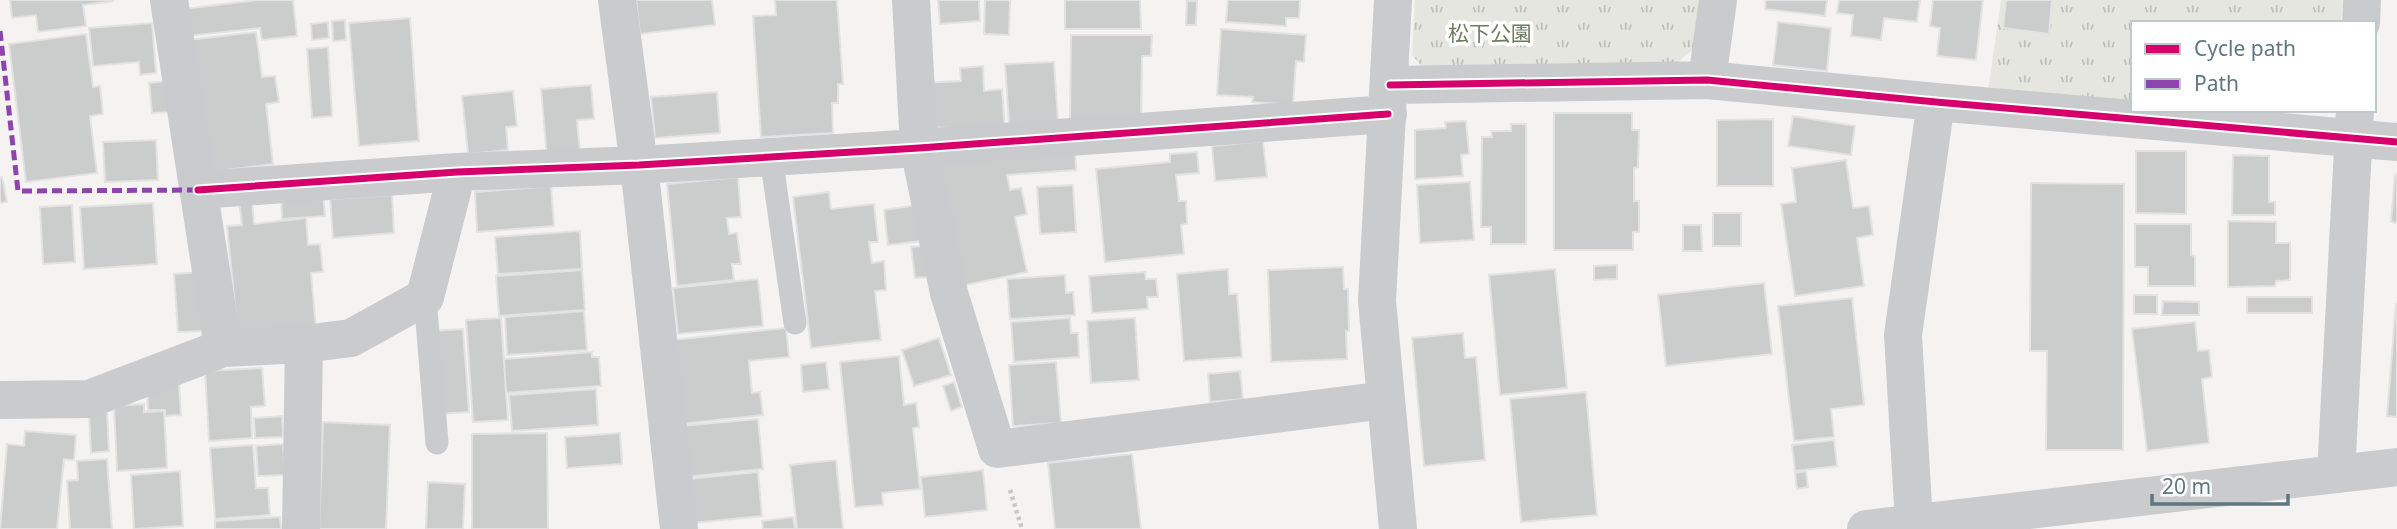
<svg xmlns="http://www.w3.org/2000/svg" width="2397" height="529" font-family="'Noto Sans','Noto Sans JP',sans-serif">
<defs>
<pattern id="park-tufts" width="24" height="20" patternUnits="userSpaceOnUse" patternTransform="scale(1.75)"><rect width="24" height="20" fill="#e4e6df"/><path d="M3 7l-1-3M5 7V3M7 7l1-3M15 17l-1-3M17 17v-4M19 17l1-3" fill="none" stroke="#bcbfba"/></pattern>
</defs>
<rect width="100%" height="100%" fill="#f4f3f2"/>
<path fill="url(#park-tufts)" d="M1415,0H1701L1694,49L1675,64L1425,70L1412,55Z
M2001,0H2342L2341,23H2133V103L1988,91Z"/>
<path fill="#cbcdcd" stroke="#e3e2e2" stroke-width="2" d="M10,0H113V1L83,5L86,26L38,32L36,15L12,18Z
M257,0H293L297,36L262,40L260,28L188,36L184,9Z
M636,0H712L715,25L640,34Z
M775,0H837L843,84H838V103H832L833,133L761,137L753,16L776,15Z
M938,0H979L980,21L940,24Z
M985,0H1010L1009,35L984,34Z
M1065,0H1140L1141,29H1065Z
M1228,0H1300L1299,18H1286V26L1226,22Z
M1766,0H1827L1825,16L1765,9Z
M1839,0H1920L1917,22L1884,18L1881,40L1851,36L1853,15L1837,13Z
M1933,0H1983L1976,60L1937,56L1940,28L1930,26Z
M2006,0H2052L2049,34L2003,28Z
M1187,1H1197L1196,25H1186Z
M410,18L419,141L359,146L349,23Z
M345,20L346,40L333,41L332,21Z
M328,22L329,38L312,40L311,24Z
M1778,22L1831,28L1827,71L1773,65Z
M152,23L156,73L140,75L139,62L93,66L89,28Z
M1221,29L1306,35L1304,62L1296,61L1293,105L1252,102L1253,97L1217,95Z
M256,32L262,77L275,76L279,102L266,104L273,164L205,173L188,40Z
M86,34L93,87L100,86L103,114L90,116L97,173L26,182L9,44Z
M1071,35H1152L1151,56H1142L1141,121L1070,120Z
M328,47L332,116L312,118L307,49Z
M1054,62L1058,121L1009,124L1005,64Z
M983,66L984,91L1002,89L1005,130L924,127L921,83L961,81L960,68Z
M167,81L170,112L152,113L149,83Z
M591,85L594,119L577,120L580,153L547,157L541,89Z
M513,91L517,126L506,127L508,150L468,154L462,96Z
M717,92L720,133L655,138L651,97Z
M1554,113H1632V130H1639L1638,167L1634,168V201H1639V232H1633V250H1554Z
M1793,116L1855,126L1851,155L1788,146Z
M1773,119V186H1717V120Z
M1466,121L1469,154L1461,155L1463,176L1415,179V130L1446,128L1445,122Z
M1511,124H1526V244H1491V227H1481L1482,137H1492L1491,131H1511Z
M156,140L158,180L105,182L103,142Z
M1263,141L1267,177L1215,181L1212,146Z
M1075,147L1076,170L1007,175L1010,190L1021,188L1027,214L1015,217L1027,272L956,287L938,156Z
M2136,151H2186V214L2136,213Z
M1197,152L1199,173L1176,175L1179,201H1186L1187,224L1181,225L1184,254L1105,262L1096,169L1170,162V154Z
M2233,155L2269,156V202H2275V215H2232Z
M1846,160L1853,208L1869,206L1873,235L1857,238L1864,286L1795,296L1781,204L1796,202L1792,168Z
M2395,175L2397,176V223L2391,222Z
M2,177L7,202L0,203V178Z
M738,177L741,217L727,218L729,234L737,233L741,264H732L734,280L677,286L667,184Z
M1470,182L1474,240L1420,243L1417,185Z
M2031,183L2124,184L2123,450H2046L2047,351H2030Z
M1073,185L1076,232L1040,234L1037,187Z
M551,186L554,226L477,232L475,192Z
M829,192L831,209L874,204L878,242H869L872,263L884,261L886,290L875,291L881,340L811,348L793,197Z
M323,193L325,216L282,219L281,196Z
M392,195L394,233L333,238L330,199Z
M252,200L254,224L306,218L308,245L320,244L323,272L311,273L316,329L238,337L227,226L242,225L239,201Z
M153,203L157,264L84,269L80,207Z
M72,205L75,262L43,264L40,207Z
M918,205L921,241L888,245L884,210Z
M1713,213H1741V246H1713Z
M2228,221L2276,222V243H2290V280L2276,281L2275,286L2228,287Z
M2135,224H2191V255L2195,256V286H2148V267H2135Z
M1683,225H1701L1702,251H1683Z
M580,231L582,269L498,274L495,237Z
M925,246L929,277L915,278L911,247Z
M1617,265V279L1594,280V266Z
M1343,267L1344,289H1348L1349,331H1346L1347,359L1271,362L1268,270Z
M1228,269L1229,294H1237L1242,357L1184,361L1177,274Z
M1555,269L1567,388L1500,395L1489,275Z
M582,270L585,310L499,316L496,276Z
M200,272L203,331L178,332L174,274Z
M1145,272L1146,279H1156L1158,297H1147L1148,309L1092,313L1089,276Z
M1065,275L1066,293L1073,292L1075,315L1010,319L1007,279Z
M758,279L763,326L678,334L673,288Z
M1764,283L1772,354L1666,366L1658,295Z
M2134,295H2157V314H2134Z
M2247,297H2312V313H2247Z
M1852,298L1864,405L1831,409L1834,437L1794,441L1778,306Z
M2163,301L2199,302V315H2162Z
M2396,304H2397V417L2387,416Z
M584,311L587,350L507,355L505,317Z
M501,318L508,420L473,422L466,320Z
M1070,318L1071,333H1078L1079,357L1014,362L1011,322Z
M1135,318L1139,380L1091,383L1087,321Z
M2195,322L2198,351L2209,350L2212,377L2202,379L2209,443L2147,451L2132,329Z
M786,328L789,357L749,361L752,393L760,392L763,415L681,424L672,340Z
M463,329L469,412L437,414L431,331Z
M1463,333L1465,358L1476,357L1485,460L1424,466L1412,338Z
M939,338L951,375L914,386L902,350Z
M592,352V357H599L601,386L506,393L504,359Z
M899,356L904,405L916,403L919,427L913,428L920,489L882,493L883,505L855,507L840,362Z
M826,362L829,389L803,392L801,365Z
M1056,362L1061,423L1013,426L1009,365Z
M262,368L265,406L251,407L252,438L209,441L205,371Z
M1240,371L1243,399L1210,402L1208,374Z
M954,382L962,407L951,411L943,386Z
M179,384L181,415L165,416V410H148L147,386Z
M596,389L598,425L512,431L509,395Z
M1586,392L1597,515L1521,522L1510,399Z
M144,404V412L164,411L167,468L117,471L114,406Z
M107,412L109,451L91,453L89,414Z
M282,416L283,437L255,438L254,418Z
M758,419L763,469L686,477L681,426Z
M323,422L390,425L386,529H319Z
M25,431L76,435L74,460L64,459L57,529H0L7,444L24,446Z
M547,433L548,529H472V434Z
M620,433L622,464L567,468L565,437Z
M1834,440L1837,466L1795,471L1792,445Z
M283,444L285,475L258,476L256,446Z
M253,445L256,488H268L270,515L215,519L210,448Z
M1132,454L1141,529H1055L1048,463Z
M107,459L112,529H70L67,481L78,480L77,461Z
M836,460L843,529H797L790,465Z
M983,470L987,510L925,517L921,477Z
M180,471L183,526L134,529L131,475Z
M1806,471L1808,487L1797,489L1795,473Z
M758,472L762,516L693,523L688,479Z
M428,482L465,484L463,529H426Z
M280,517L281,529H215V521Z
M793,517L795,529H763L762,521Z"/>
<g fill="none" stroke-linecap="round" stroke-linejoin="round">
<path stroke="#c7c8c8" stroke-width="4.5" stroke-dasharray="3.5 3.5" stroke-linecap="butt" d="M1010,490L1022,529"/>
<path stroke="#cacbcc" stroke-width="23" d="M771,157L795,323
M425,297L437,443"/>
<path stroke="#cacbcc" stroke-width="38" d="M169,0L223,348L304,344L301,529
M617,0L639,165L679,529
M911,0L919,148L949,293L997,449L1386,400
M1393,0L1377,301L1398,529
M2361,23L2362,0
M1707,80L1718,0
M1390,85L1707,80L1936,102L2397,142
M198,190L457,172L639,165L919,148L1388,114
M304,344L351,338L425,297L457,172
M0,400L89,399L223,348
M2336,474L2355,110
M1914,523L1903,335L1936,102"/>
<path stroke="#cacbcc" stroke-width="38" d="M1866,529L2397,467"/>
<path stroke="#8e44ad" stroke-width="5" stroke-dasharray="10 5" stroke-linecap="butt" d="M0,31L18,191L198,190"/>
<g stroke="#fff" stroke-width="11">
<path id="cycleway" d="M1390,85L1707,80L1936,102L2397,142
M198,190L457,172L639,165L919,148L1388,114"/>
</g>
<use href="#cycleway" stroke="#d6006c" stroke-width="7"/>
</g>
<g text-anchor="middle" stroke-width="7" stroke-linejoin="round" paint-order="stroke">
<g font-size="21" fill="#6d7b61" stroke="#fff">
<text x="1490" y="41">松下公園</text>
</g>
</g>
<rect x="2131" y="21" width="245" height="91" fill="#ffffff" stroke="#bfc9cb" stroke-width="2"/>
<rect x="2145" y="44" width="35" height="10" fill="#d6006c" stroke="#bfc9cb" stroke-width="2"/>
<text x="2194" y="56" font-size="21" fill="#5e787e">Cycle path</text>
<rect x="2145" y="79" width="35" height="10" fill="#8e44ad" stroke="#bfc9cb" stroke-width="2"/>
<text x="2194" y="91" font-size="21" fill="#5e787e">Path</text>
<path d="M2152 494v10h136v-10" fill="none" stroke="#5e787e" stroke-width="3.5"/>
<text x="2162" y="494" font-size="21" fill="#5e787e" stroke="#ffffff" stroke-width="5" paint-order="stroke">20 m</text>
</svg>
